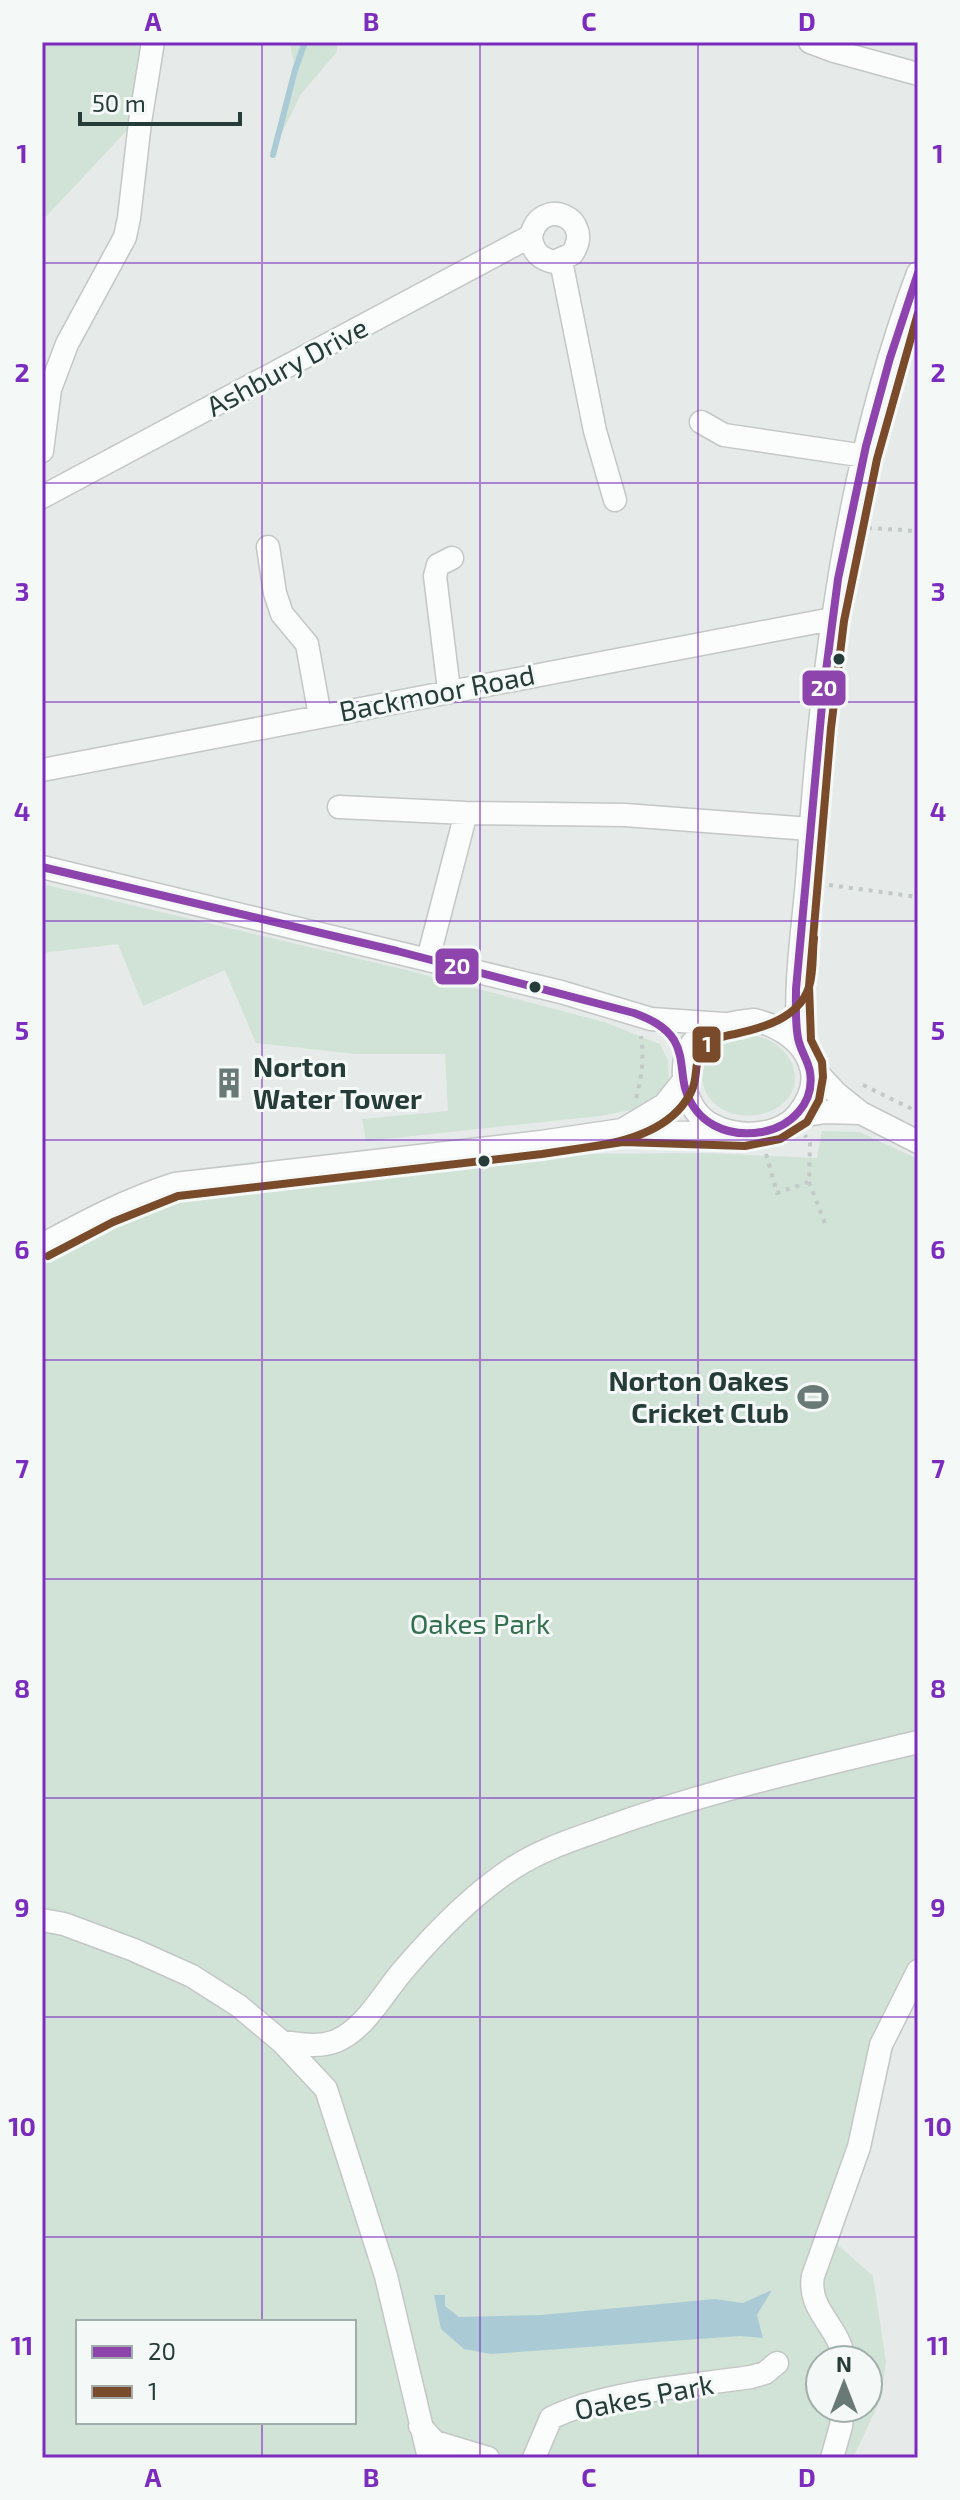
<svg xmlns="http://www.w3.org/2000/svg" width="960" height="2500" font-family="'Exo 2',sans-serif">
<rect width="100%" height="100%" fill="#e6eae8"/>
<path fill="#d1e2d7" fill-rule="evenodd" d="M42,42H161L146,110L42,221Z
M290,42H338L336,53L301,94L269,159L292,91L295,70Z
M42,884L402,969L604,1022L660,1044L668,1061L669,1088L646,1107L600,1116L366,1141L362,1119L448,1111L445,1054H356L256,1043L225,970L143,1006L118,944L42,953Z
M747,1034C806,1042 812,1107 756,1115C724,1119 698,1099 702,1066C703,1055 707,1046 717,1040C726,1035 737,1035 747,1034Z
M822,1131L859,1132L918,1159V1985L894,2039L874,2130L838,2245L873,2276L886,2362L881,2398L853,2458H42V1263L157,1205L230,1190L586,1154L704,1153L817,1158ZM78,2322H354V2422H78ZM820,2360H868V2408H820Z"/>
<path fill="#aacbd5" d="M772,2290L757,2315L763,2338L740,2336L491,2354L464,2349L441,2329L434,2295H445V2306L459,2317L541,2315L715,2299L743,2303Z"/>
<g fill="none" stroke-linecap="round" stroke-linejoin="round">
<path stroke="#aacbd5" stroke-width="6" d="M273,155L295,70L305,42"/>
<g stroke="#c3c7c5" stroke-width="25">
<path id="minor" d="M810,42L834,51L918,74
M561,261L595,431L615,500
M701,422L724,435L865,456
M42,451L50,389L67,344L125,237L129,218L140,122L153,42
M42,497L531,236C541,194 596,219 572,254L554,262C540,259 532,251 531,236
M268,547L275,593L282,614L307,644L320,716
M449,690L435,576L438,565L452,558
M42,770L832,619
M339,807L466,813L625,815L810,829
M42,867L561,992L651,1019L724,1024
M428,959L466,813
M754,1020C799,1030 833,1071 798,1114C777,1141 721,1139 699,1115C690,1105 684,1090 684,1076C681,1031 718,1024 754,1020Z
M799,1043C793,984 804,926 808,868C821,667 847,463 918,273
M810,1065L836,1093L861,1113L918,1142
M795,1117L825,1112L861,1113
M624,1129L664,1105L684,1080
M42,1245C86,1221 128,1199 175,1184L541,1142L622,1130L665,1133L722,1132
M42,1920L64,1924L134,1950L192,1976L239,2006L282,2042L326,2089L386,2276L429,2458
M282,2042C300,2044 319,2048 336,2041C366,2029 385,1990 406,1967C437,1931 473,1894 513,1868C542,1849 575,1839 608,1827C708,1791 814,1767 918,1742
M844,2360C840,2326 807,2311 813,2276L859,2147L881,2045L918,1971
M420,2426L435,2442L488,2458
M534,2458L551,2418C606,2391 690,2386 751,2377L765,2373L777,2363
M832,2458L841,2426L843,2408"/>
</g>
<path stroke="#c2cac8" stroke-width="4" stroke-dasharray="4 6" stroke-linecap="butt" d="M868,528L918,531
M829,885L918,897
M863,1085L918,1112
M636,1098C642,1077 644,1058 641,1036
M766,1154L777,1193L809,1182L810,1143L805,1135
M809,1182L826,1226"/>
<use href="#minor" stroke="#fbfcfc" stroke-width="22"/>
<g stroke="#f4f9f7" stroke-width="14">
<path id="bus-1" d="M42,867L397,951L634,1013C650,1019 665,1026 674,1040C683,1055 681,1072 685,1088C695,1123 727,1138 762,1132C790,1127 815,1104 810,1072C808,1060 800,1050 798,1038C795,1022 796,1005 796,989L823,694L838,579L866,446L890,358L918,273"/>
</g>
<g stroke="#f4f9f7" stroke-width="14">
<path id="bus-2" d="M589,1147C627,1142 674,1129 692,1090C698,1078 694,1060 702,1049C710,1039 724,1036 735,1034C763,1028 799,1018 809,987C814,971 812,954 814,938
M48,1256L113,1222L178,1196L542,1154L623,1142L745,1146L780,1139L807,1122L819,1100L823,1077L822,1062L811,1040L809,986L831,728L844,621L877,459L918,313"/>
</g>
<use href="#bus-1" stroke="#8e44ad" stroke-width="8"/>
<use href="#bus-2" stroke="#7a4b2a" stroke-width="8"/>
</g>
<path fill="none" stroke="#7b2cbf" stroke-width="2" stroke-opacity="0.55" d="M262,42V2322M480,42V2458M698,42V2458M42,263H918M42,483H918M42,702H918M42,921H918M42,1140H918M42,1360H918M42,1579H918M42,1798H918M42,2017H918M42,2237H918M262,2422V2458"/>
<defs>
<g id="building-bare" transform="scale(2.4)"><path d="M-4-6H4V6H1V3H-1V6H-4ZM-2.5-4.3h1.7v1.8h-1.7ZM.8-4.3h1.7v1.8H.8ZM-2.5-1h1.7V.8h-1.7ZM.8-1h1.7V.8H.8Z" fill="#697976" stroke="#f4f9f7" stroke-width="2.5" paint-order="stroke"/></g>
<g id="stadium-bare" transform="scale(2.4)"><path d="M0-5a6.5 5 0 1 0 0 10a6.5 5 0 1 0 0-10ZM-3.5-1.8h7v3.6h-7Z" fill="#697976" stroke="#f4f9f7" stroke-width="2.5" paint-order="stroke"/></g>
</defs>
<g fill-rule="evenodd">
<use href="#building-bare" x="229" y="1083"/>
<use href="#stadium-bare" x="813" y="1397"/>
</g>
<g fill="#253c38" stroke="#f4f9f7" stroke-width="3">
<circle cx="839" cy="659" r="7"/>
<circle cx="535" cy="987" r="7"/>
<circle cx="484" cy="1161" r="7"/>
</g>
<g text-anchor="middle" stroke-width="6" stroke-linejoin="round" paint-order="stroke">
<g font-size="28" fill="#253c38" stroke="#f4f9f7">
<text transform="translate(287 367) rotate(-28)" y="10">Ashbury Drive</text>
<text transform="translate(437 693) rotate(-11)" y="10">Backmoor Road</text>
<text transform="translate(644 2397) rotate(-11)" y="10">Oakes Park</text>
</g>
<g font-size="28" font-weight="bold" fill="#253c38" stroke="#f4f9f7" text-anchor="start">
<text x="253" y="1077">Norton<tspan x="253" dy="32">Water Tower</tspan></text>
<text x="789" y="1391" text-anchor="end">Norton Oakes<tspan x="789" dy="32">Cricket Club</tspan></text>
</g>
<g font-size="28" fill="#32704f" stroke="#f4f9f7">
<text x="480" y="1634">Oakes Park</text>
</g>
</g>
<g stroke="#f4f9f7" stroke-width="3">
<rect x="801" y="669" width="46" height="38" rx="8" fill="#8e44ad"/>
<rect x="434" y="947" width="46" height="39" rx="8" fill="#8e44ad"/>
<rect x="691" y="1025" width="31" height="39" rx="8" fill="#7a4b2a"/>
</g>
<g font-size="22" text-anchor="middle" font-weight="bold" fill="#fff">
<text x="824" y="696">20</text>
<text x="457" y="974">20</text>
<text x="707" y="1052">1</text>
</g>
<rect width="960" height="2500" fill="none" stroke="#f4f9f7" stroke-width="88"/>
<rect x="76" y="2320" width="280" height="104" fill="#f4f9f7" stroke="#a1adab" stroke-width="2"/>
<rect x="92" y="2346" width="40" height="12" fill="#8e44ad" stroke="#a1adab" stroke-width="2"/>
<text x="148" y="2360" font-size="24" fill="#253c38">20</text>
<rect x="92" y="2386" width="40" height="12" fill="#7a4b2a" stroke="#a1adab" stroke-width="2"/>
<text x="148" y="2400" font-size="24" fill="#253c38">1</text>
<g transform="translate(844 2384)"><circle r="38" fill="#f4f9f7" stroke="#a1adab" stroke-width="2"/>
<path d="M0-6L14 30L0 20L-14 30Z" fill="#697976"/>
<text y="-12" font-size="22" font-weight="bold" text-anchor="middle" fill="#253c38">N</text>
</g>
<path d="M80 112v12h160v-12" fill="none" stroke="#253c38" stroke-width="4"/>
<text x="92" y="112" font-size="24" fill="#253c38" stroke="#f4f9f7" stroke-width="6" paint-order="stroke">50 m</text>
<rect x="44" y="44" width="872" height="2412" fill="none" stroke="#7b2cbf" stroke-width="3"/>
<g font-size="26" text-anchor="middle" font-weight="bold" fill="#7b2cbf">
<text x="153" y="31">A</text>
<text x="371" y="31">B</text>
<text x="589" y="31">C</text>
<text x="807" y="31">D</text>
<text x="22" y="163">1</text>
<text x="938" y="163">1</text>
<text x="22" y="382">2</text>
<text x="938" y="382">2</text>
<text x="22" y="601">3</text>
<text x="938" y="601">3</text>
<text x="22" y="821">4</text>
<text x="938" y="821">4</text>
<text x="22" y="1040">5</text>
<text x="938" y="1040">5</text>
<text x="22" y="1259">6</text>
<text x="938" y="1259">6</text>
<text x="22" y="1478">7</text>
<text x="938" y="1478">7</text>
<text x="22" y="1698">8</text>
<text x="938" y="1698">8</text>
<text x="22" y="1917">9</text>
<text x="938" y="1917">9</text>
<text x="22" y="2136">10</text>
<text x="938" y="2136">10</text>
<text x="22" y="2355">11</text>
<text x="938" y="2355">11</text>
<text x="153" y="2487">A</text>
<text x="371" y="2487">B</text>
<text x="589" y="2487">C</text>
<text x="807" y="2487">D</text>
</g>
</svg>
